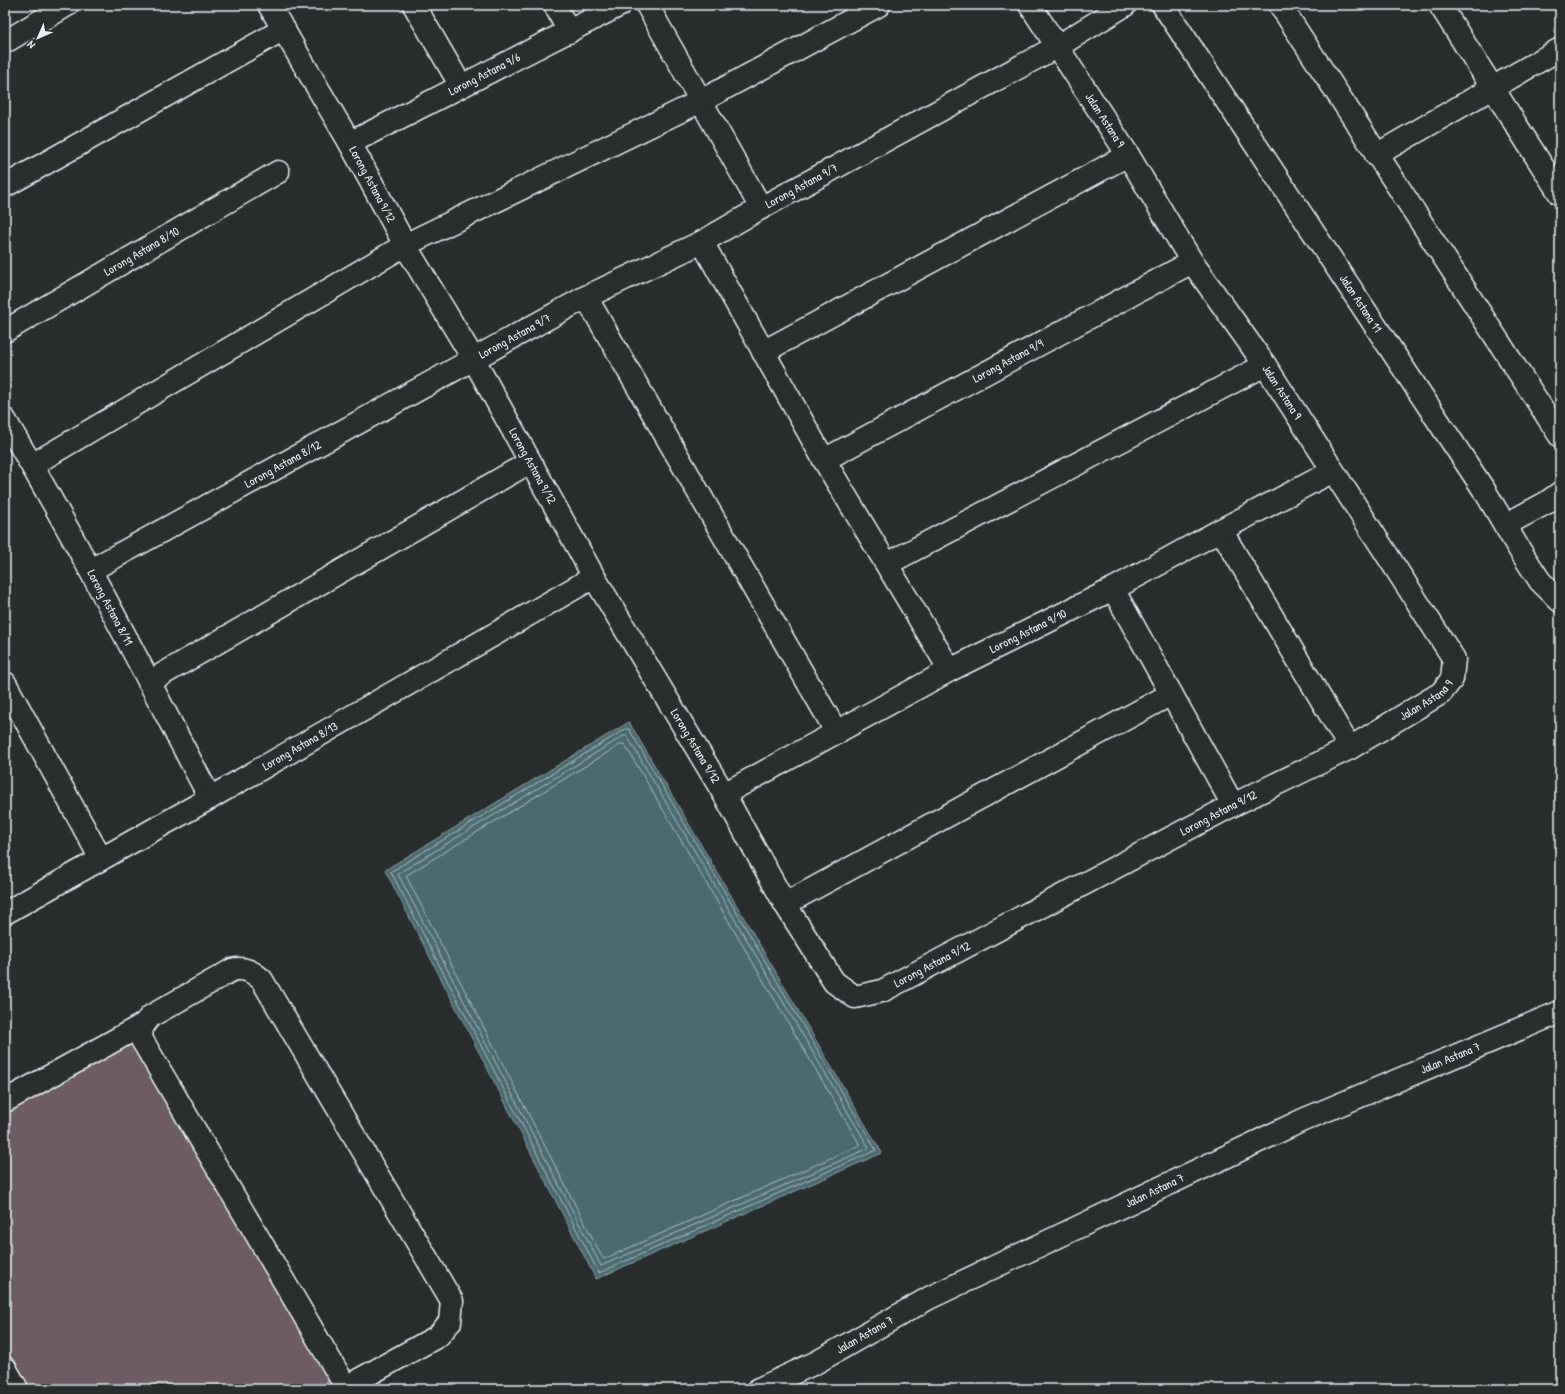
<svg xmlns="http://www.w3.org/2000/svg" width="1565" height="1394" font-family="'Patrick Hand',sans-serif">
<rect width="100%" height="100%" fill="#2a2d2e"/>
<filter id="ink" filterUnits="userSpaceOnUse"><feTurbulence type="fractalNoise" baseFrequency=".025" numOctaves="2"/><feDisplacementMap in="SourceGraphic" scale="8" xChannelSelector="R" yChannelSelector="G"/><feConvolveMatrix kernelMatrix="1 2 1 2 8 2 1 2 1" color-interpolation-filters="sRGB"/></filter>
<g filter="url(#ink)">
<path fill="#4c6a6f" stroke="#8aa0a6" d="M629,722L882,1153L596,1279L385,870Z"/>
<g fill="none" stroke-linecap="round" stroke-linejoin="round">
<path stroke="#aabbc1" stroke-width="1" d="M626,729H629L876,1150L599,1273L391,872Z
M624,736H627L869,1148L601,1266L398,874Z
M622,744L625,745L860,1145L604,1259L602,1257L406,876Z"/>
</g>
<path fill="#6d5b63" stroke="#e8f1f8" d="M136,1038L333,1379L315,1389H22L5,1359V1114Z"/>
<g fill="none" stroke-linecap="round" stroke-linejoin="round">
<g stroke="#e8f1f8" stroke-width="25">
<g id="minor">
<path id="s1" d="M269,5L350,143L405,245L474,360L594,577L724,794L785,904L834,982L855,997L882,991L1233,805L1350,748L1441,693L1452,679L1454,659L1265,365L1192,262L1128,155L1030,5"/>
<path d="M414,5L461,86"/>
<path d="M555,5L569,32"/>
<path d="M647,5L761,208"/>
<path id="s2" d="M1163,5L1486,493L1519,549L1540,581L1560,601"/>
<path d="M1280,5L1560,436"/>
<path d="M1440,5L1560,194"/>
<path d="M5,42L67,5"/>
<path id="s3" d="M350,143L620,5"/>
<path d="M1376,155L1560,49"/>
<path d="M5,186L284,29"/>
<path d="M702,242L824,460L950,670"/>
<path d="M586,297L837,733"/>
<path id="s4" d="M5,331L278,172"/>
<path d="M763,352L1128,155"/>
<path id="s5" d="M5,420C79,543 143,671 210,798"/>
<path id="s6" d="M824,460L1192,262"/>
<path d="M32,465L405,245L701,101L879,5"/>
<path d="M1505,525L1546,503L1560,493"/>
<path d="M1221,530L1350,748"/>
<path d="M887,564L1265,365"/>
<path id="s7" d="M91,570L586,297L702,242L761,208L1058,46L1125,5"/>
<path d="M1113,589L1233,805"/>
<path d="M149,682L530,462"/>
<path d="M5,683L101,859"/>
<path id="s8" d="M724,794L950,670L1113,589L1221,530L1333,471"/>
<path d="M785,904L1171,694"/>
<path id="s9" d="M5,913L210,798L594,577"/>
<path d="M5,1101L144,1024"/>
<path d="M5,1368L17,1389"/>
<path d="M342,1389L346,1387L438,1336L450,1322L452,1301L262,980C252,971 244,967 232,970L151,1016C143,1024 140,1029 142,1040L346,1387"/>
<path id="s10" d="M759,1389L817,1362L929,1298L1303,1120L1560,1012"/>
</g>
</g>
<use href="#minor" stroke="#2a2d2e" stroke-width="22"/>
</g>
</g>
<g text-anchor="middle" stroke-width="4" stroke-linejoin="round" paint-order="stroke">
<g font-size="12" fill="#e8f1f8" stroke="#2a2d2e">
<text dy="4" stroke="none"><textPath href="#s3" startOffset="151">Lorong Astana 9/6</textPath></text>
<text transform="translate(1105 120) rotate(57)" y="4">Jalan Astana 9</text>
<text dy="4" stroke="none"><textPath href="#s1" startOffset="207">Lorong Astana 9/12</textPath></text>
<text dy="4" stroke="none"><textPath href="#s7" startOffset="808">Lorong Astana 9/7</textPath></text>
<text dy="4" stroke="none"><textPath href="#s4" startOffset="158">Lorong Astana 8/10</textPath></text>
<text dy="4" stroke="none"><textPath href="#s2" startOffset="358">Jalan Astana 11</textPath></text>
<text dy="4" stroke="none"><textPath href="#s7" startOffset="484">Lorong Astana 9/7</textPath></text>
<text dy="4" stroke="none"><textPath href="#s6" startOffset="209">Lorong Astana 9/9</textPath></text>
<text transform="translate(1282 392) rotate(57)" y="4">Jalan Astana 9</text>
<text dy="4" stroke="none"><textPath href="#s7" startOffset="219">Lorong Astana 8/12</textPath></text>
<text dy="4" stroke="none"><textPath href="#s1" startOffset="531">Lorong Astana 9/12</textPath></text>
<text dy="4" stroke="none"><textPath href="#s5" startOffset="215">Lorong Astana 8/11</textPath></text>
<text dy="4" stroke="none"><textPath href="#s8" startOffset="345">Lorong Astana 9/10</textPath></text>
<text dy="4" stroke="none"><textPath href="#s1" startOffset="1800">Jalan Astana 9</textPath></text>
<text dy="4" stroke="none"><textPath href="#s9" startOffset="339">Lorong Astana 8/13</textPath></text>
<text dy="4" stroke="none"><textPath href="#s1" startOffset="855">Lorong Astana 9/12</textPath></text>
<text dy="4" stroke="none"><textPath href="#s1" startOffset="1563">Lorong Astana 9/12</textPath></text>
<text dy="4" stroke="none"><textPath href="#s1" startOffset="1239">Lorong Astana 9/12</textPath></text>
<text dy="4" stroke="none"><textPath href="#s10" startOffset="767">Jalan Astana 7</textPath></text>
<text dy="4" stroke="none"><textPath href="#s10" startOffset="443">Jalan Astana 7</textPath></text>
<text dy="4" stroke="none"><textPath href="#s10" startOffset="119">Jalan Astana 7</textPath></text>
</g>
</g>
<rect width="1565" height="1394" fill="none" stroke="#2a2d2e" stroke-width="20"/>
<rect x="10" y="10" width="1545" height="1374" fill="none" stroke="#e8f1f8" stroke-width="1.5" filter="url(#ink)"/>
<g transform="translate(38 38) rotate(225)" stroke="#2a2d2e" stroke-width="3" paint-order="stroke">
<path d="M0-3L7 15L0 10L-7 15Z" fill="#e8f1f8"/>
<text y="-6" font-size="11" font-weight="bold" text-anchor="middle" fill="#e8f1f8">N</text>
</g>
</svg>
